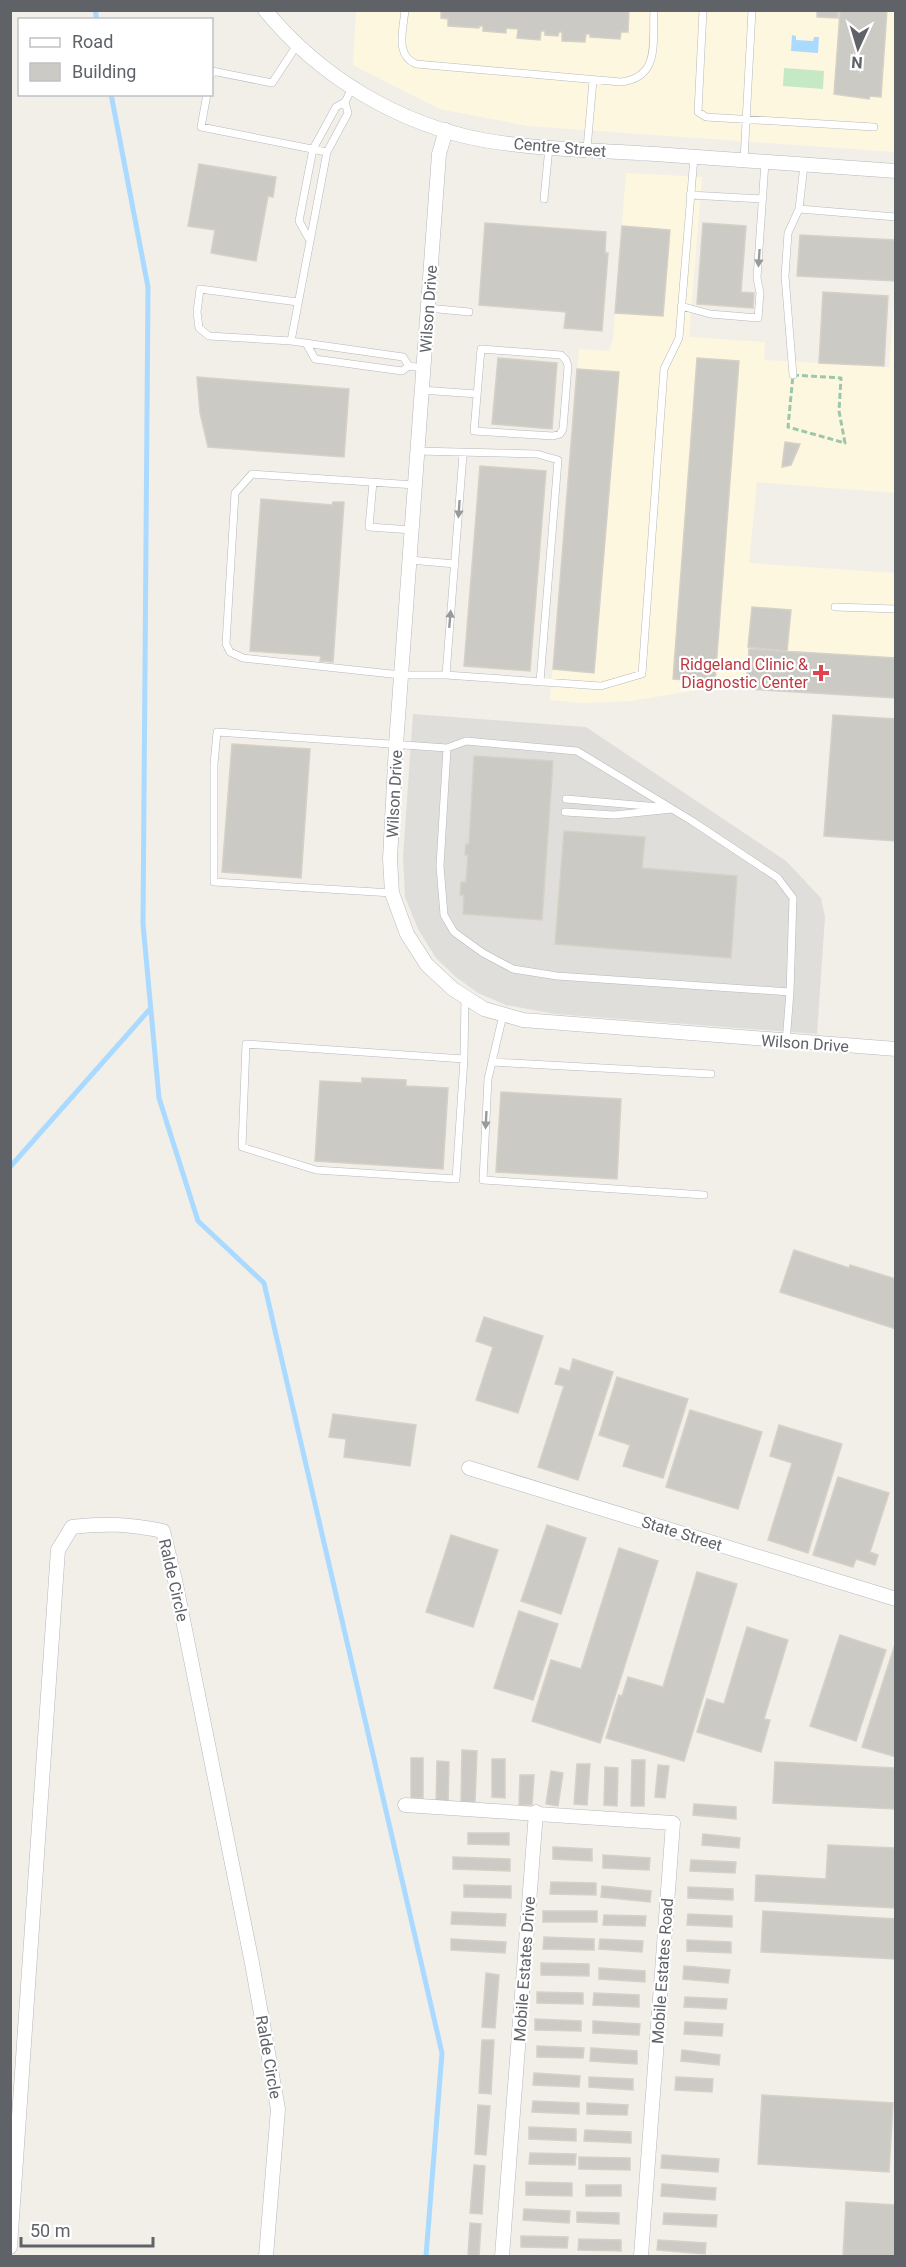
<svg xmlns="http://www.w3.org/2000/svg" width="906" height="2267" font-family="Roboto,sans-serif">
<rect width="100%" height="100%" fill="#f1efe8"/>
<path fill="#fef7e0" d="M356,11H895V152L528,126L440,109L353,65Z
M626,173L702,177L689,337L765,342L764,360L889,367L895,291V493L757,482L749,563L895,573V698L715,687L631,701L582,703L550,700L579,349L609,351L613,339Z"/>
<path fill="#e0deda" d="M413,714L586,727L786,861L821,898L825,917L817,1034L555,1014L506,1005L478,993L456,977L436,958L418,929L405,897L403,857Z"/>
<path fill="#c5e8c5" d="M784,68L824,71L823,89L783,86Z"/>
<path fill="#aadaff" d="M792,35L796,36V40L813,41L814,37H819L818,53L791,51Z"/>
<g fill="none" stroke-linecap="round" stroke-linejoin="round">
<path stroke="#aadaff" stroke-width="5" d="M95,10L97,20
M111,94L148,287L143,924L159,1098L198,1221L264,1283L442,2053L426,2256
M10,1167L150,1009"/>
</g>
<path fill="#cccac5" stroke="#d6d1c6" stroke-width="1.5" d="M441,10H629L628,32H621L620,39L590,37V34H586L585,42L562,41V32H559L558,36L545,35V31H541L540,40L517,38L518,29L506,28V33L483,31V26H479V28L448,26V19L441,18Z
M817,10H887L881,97L870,96L869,99L834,94L840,12H838V18L817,17Z
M199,164L276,177L273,197L268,196L256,261L211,253L215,230L188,226Z
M485,223L606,232L605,253H608L602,331L564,328L566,312L479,305Z
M703,223L746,226L741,292L754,293L753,308L697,304Z
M622,226L670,230L663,316L615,313Z
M800,235L896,240V281L797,276Z
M823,292L888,296L884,366L819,363Z
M498,358L557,363L552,429L492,424Z
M697,358L739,361L715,682L673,679Z
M577,369L619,372L594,673L553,669Z
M197,377L349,389L344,457L208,447L200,413Z
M785,442L800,444L791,465L782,467Z
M480,466L546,471L530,671L464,666Z
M261,499L332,505L333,502H344L333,662L320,661L321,656L250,651Z
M752,607L791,610L787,651L748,647Z
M749,649L896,658V698L746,689Z
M833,715L896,719V841L824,836Z
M232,744L310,749L301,878L222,872Z
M474,756L553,761L542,920L463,914L464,895H460L461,882H466L468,855H465L466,844H469Z
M564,831L645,837L642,868L737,876L731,958L555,944Z
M362,1078L406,1080V1086L448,1088L443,1169L315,1161L320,1081L362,1083Z
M501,1092L621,1099L617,1179L496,1172Z
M794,1250L849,1268L850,1265L896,1279V1329L780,1292Z
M484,1317L543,1336L518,1413L476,1400L493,1347L476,1341Z
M573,1359L613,1372L578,1480L538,1467L564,1386L555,1384L560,1368L570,1371Z
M617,1377L688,1399L663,1478L623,1466L630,1445L599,1435Z
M690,1410L762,1432L738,1509L666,1487Z
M333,1414L416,1425L410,1466L344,1457L346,1439L329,1437Z
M779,1425L842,1444L808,1553L768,1540L792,1463L770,1456Z
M838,1477L889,1493L870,1552L878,1555L875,1565L856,1559L853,1567L813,1555Z
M547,1525L586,1538L561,1614L521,1601Z
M451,1535L498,1550L473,1627L426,1612Z
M619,1548L658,1561L600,1743L532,1721L551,1660L581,1669Z
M697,1572L737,1584L684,1761L606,1738L619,1695L622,1696L628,1677L663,1687Z
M519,1611L558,1624L533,1700L494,1688Z
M747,1627L788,1640L764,1719L770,1720L761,1752L697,1732L707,1699L724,1704Z
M840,1635L886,1650L856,1741L810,1726Z
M896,1641V1757L862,1747Z
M462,1750L477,1751L475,1802H461Z
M411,1758H423V1798H411Z
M492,1759H505V1798L492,1797Z
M632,1760H645L644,1806H631Z
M437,1761L449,1762L448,1803H436Z
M775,1762L896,1768V1809L773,1803Z
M577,1764H590L587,1805L574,1804Z
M658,1765L669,1766L665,1798L655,1797Z
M605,1767L618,1768L617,1806L604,1805Z
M551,1771L563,1773L558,1806L546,1804Z
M520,1775H534L532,1805H519Z
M694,1804L736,1807V1819L693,1815Z
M468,1833H509V1845L468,1844Z
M703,1834L740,1838L739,1848L702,1845Z
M828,1845L896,1848V1908L755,1901L756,1875L826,1879Z
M553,1847L592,1849V1861L553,1859Z
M603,1855L650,1858L649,1870L603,1868Z
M453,1857L510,1859V1871L453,1869Z
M691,1860L736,1862L735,1873L690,1871Z
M551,1882L596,1883V1895L550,1894Z
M464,1885L511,1886V1898L464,1897Z
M602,1886L651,1891L650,1902L601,1897Z
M688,1887L733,1889V1900L688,1898Z
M543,1911H597V1922H543Z
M763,1911L896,1919V1959L761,1952Z
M452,1912L506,1914L505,1926L451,1924Z
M688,1914L732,1916V1927L687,1925Z
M604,1915L646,1916L645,1926L603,1925Z
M544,1937L594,1939V1950L543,1949Z
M451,1939L506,1942L505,1953L451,1950Z
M600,1939L643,1941L642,1952L599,1949Z
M687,1940L731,1942V1953L687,1951Z
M541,1963L589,1964V1976L541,1975Z
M684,1966L730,1970L728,1983L683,1979Z
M599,1968L645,1971V1982L599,1979Z
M486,1973L499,1975L495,2028L482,2027Z
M537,1992L583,1993V2004L537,2003Z
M594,1993L639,1995V2007L593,2005Z
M685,1997L727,1999L726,2009L684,2007Z
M535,2019L581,2021V2031L535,2030Z
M593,2021L640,2024L639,2035L593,2033Z
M685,2022L723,2024L722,2036L684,2034Z
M482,2040H494L491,2094L479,2093Z
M537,2046L584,2048L583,2058L537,2057Z
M591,2048L637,2051V2064L590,2061Z
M682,2050L720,2055L719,2065L681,2061Z
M534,2073L580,2076L579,2087L533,2085Z
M589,2077L633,2079V2090L589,2087Z
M676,2077L713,2079L712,2092L675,2090Z
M762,2095L893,2103L889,2172L758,2164Z
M533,2101L579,2103V2114L532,2112Z
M587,2103L628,2105L627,2115L587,2114Z
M478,2105L490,2106L486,2155L475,2154Z
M529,2127L576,2129V2141L529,2139Z
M585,2130L631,2132V2143L584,2141Z
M530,2153L576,2154L575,2165L529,2164Z
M662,2155L719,2159L718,2172L661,2168Z
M579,2157L630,2158V2170L579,2169Z
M474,2165L485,2166L482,2214L470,2213Z
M526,2182L572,2183V2196L526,2195Z
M662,2184L716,2188L715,2200L661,2196Z
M586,2185H621V2196H586Z
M846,2202L896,2205V2256H843Z
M524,2209L570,2211L569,2223L523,2220Z
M577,2212L619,2213V2224L577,2222Z
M664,2213L717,2215L716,2227L663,2224Z
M470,2223L481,2224L479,2256H468Z
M521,2236L568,2237L567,2248L521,2247Z
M579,2239L621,2240V2251L578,2250Z
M658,2240L706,2243L705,2254L657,2250Z"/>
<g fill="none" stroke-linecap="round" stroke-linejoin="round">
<g stroke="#b5b8bc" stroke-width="8">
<path id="lane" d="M405,10C403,31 395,55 416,64L621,82C661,77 652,42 654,10
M703,10L698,112L706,117L874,127
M212,74V71L272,83L297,45
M207,94L201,127L327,152
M587,149L593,80
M744,160L752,10
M690,195L762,199
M544,199L549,147
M799,209L896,217
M309,239L299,221L313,149L336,107L345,102L352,88
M298,302L200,289L197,312L199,328L209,336L291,341L327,152L348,113L345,102
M681,306L710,314L758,318L760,293L757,278L765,162
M428,308L469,312
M291,341L403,357L409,366
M306,343L315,359L402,371L409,366L423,368
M481,349L561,355L566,360L568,366L563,429L560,434L553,436L474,431Z
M793,375L785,276L788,233L799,209L804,165
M421,390L477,394
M417,451L537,454L558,460L540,682
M373,482L369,527L412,530
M415,485L252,474L235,493L226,644L230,652L243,658L401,675H446L601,686L642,674L664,369L679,338L694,157
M410,560L455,564
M835,607L896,609
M446,675L463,454
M447,748L466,741L577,751L692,821L778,878L793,898L790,992
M566,799L659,807
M565,812L614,815L672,809
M392,893L214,882V764L217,732L447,748L440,866L444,915L454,932L483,953L513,969L557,976L790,992L786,1042
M503,1015L488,1079L483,1180L704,1195
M464,1059L456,1179L316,1170L242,1147L246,1044L464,1059L465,997
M492,1062L711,1074"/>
</g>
<g stroke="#b5b8bc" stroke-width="15">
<path id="street" d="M265,10C320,77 398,124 483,140C539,150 599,150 655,154C735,160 815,166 896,171
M446,130L439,154L396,745L390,859L392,893L407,934L427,965L453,989L484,1009L523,1020L896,1049
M469,1468L896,1599
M405,1805L673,1823L641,2256
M10,2247L58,1550L72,1527C106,1523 129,1524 163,1531L175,1580L252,1963L278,2109L266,2256
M502,2256L536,1812"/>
</g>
<path stroke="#9cc7a9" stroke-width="3" stroke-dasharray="6 3" stroke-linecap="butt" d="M793,375L841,378L839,411L845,443L788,427Z"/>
<use href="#lane" stroke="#fff" stroke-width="7"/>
<use href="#street" stroke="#fff" stroke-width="14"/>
</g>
<defs><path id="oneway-solid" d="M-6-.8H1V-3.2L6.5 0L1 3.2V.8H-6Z" transform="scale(1.5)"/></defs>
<g fill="#979a9d">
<use href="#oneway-solid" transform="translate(759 258) rotate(94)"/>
<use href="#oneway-solid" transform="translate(459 509) rotate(94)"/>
<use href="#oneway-solid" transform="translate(450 619) rotate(-85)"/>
<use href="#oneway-solid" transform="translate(486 1120) rotate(93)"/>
</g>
<path fill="#e0444e" stroke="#fff" stroke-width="2" d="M818 664h6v6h6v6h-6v6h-6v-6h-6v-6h6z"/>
<g text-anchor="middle" stroke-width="4.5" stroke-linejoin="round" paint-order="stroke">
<g font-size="16" fill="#5f6368" stroke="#fff">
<text transform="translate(560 147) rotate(5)" y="6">Centre Street</text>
<text transform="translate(428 309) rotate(-86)" y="6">Wilson Drive</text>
<text transform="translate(394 794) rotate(-87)" y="6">Wilson Drive</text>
<text transform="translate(805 1043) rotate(4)" y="6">Wilson Drive</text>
<text transform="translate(682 1533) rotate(17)" y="6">State Street</text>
<text transform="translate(174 1580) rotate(77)" y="6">Ralde Circle</text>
<text transform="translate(524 1969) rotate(-86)" y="6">Mobile Estates Drive</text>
<text transform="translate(662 1971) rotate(-86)" y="6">Mobile Estates Road</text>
<text transform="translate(269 2057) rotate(80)" y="6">Ralde Circle</text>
</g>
<g font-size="16" fill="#be3a42" stroke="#fff" text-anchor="end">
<text x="808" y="670">Ridgeland Clinic &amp;<tspan x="808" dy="18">Diagnostic Center</tspan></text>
</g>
</g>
<rect width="906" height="2267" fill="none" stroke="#5f6368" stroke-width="24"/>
<rect x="18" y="18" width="195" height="78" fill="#ffffff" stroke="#bfc1c3" stroke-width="1.5"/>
<rect x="30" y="38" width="30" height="9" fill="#ffffff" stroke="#bfc1c3" stroke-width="1.5"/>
<text x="72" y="48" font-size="18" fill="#5f6368">Road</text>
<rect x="30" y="63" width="30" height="18" fill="#cccac5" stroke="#bfc1c3" stroke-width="1.5"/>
<text x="72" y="78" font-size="18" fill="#5f6368">Building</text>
<g transform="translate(858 48) rotate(184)" stroke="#ffffff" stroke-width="4.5" paint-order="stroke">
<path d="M0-4.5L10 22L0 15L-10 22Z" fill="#5f6368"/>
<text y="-9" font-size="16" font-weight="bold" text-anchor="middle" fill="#5f6368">N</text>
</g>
<path d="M21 2237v9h132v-9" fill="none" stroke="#5f6368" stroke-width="3"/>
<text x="30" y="2237" font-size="18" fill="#5f6368" stroke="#ffffff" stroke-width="4.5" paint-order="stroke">50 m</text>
</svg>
